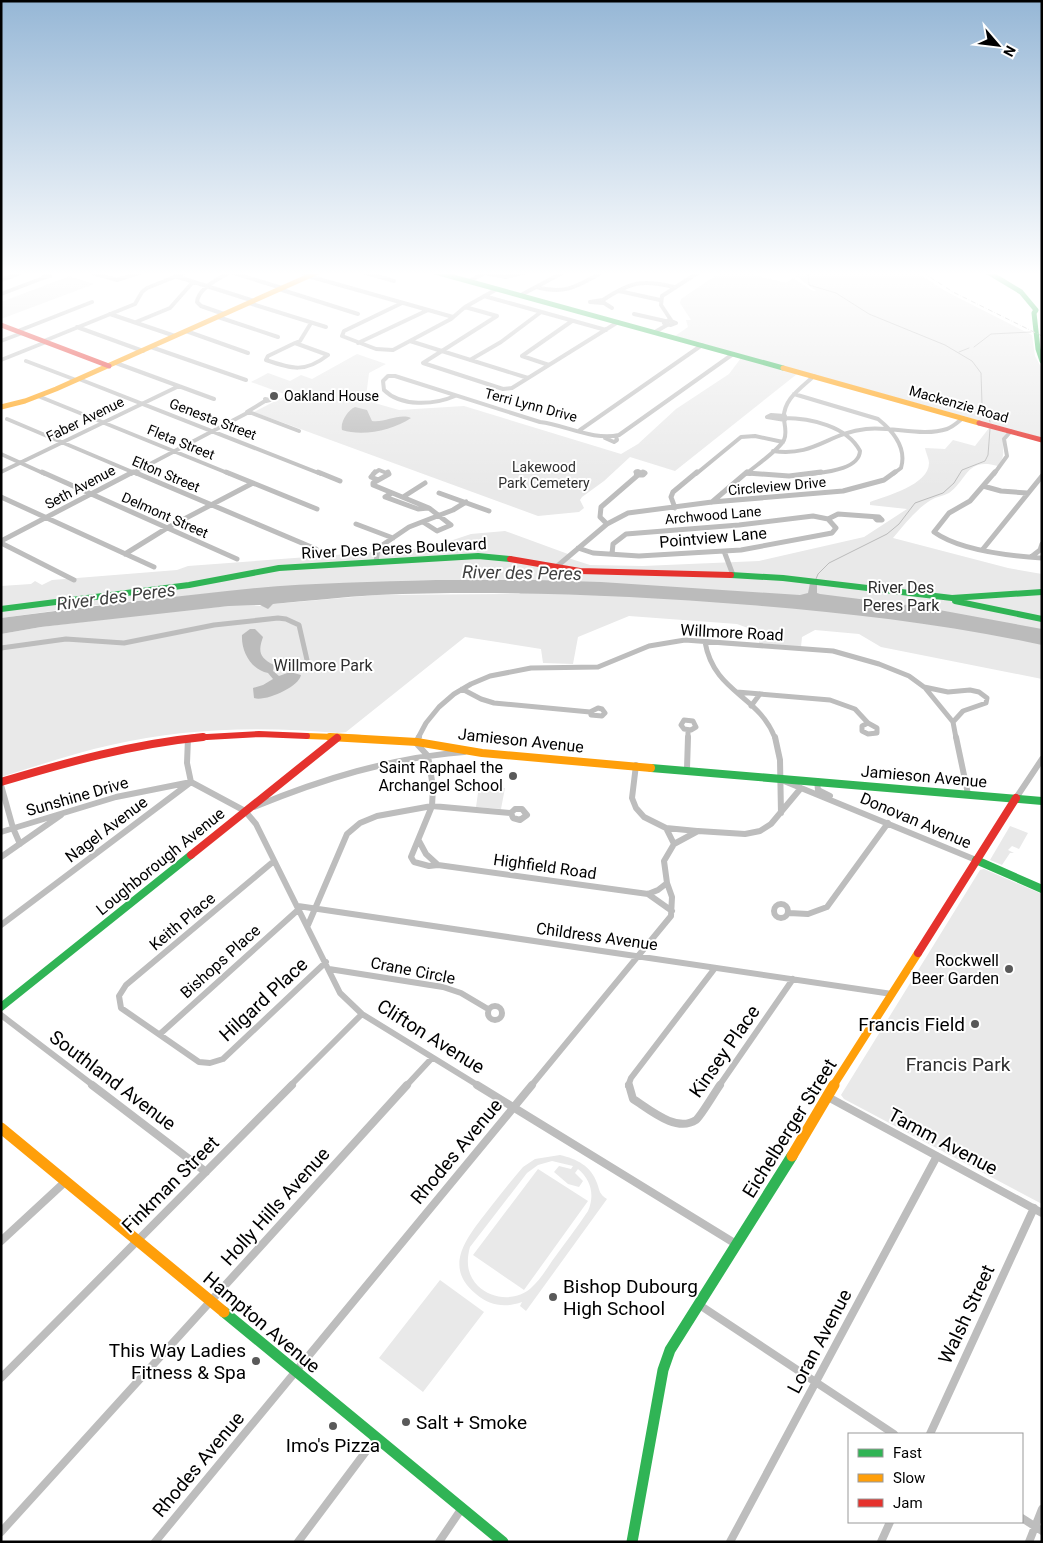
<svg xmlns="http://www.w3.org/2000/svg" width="1043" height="1543" font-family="Roboto,sans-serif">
<rect width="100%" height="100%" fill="#fff"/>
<path fill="#e9e9e9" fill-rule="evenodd" d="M708,272H743L786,283L793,278L813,291H816L796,276L802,272H916L947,292L1032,335L1035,356L1042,369V438L675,336L688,327L686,320H691L680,303L681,299L718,274Z
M70,276L94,284L1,319V302Z
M357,354L386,364L369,373L366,397L371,402L399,410L464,406L621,454L638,444L676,409L729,374L741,358L797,374L675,471L630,457L604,481L582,497L580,500L584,508L579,512L538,516L254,412L287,395L251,382L268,373L290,381L301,375L312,379Z
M989,428L1006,433C998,447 1009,451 998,466C966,457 968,479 949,493C943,496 936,497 931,500C915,510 904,525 893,538L1008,568L1042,574V679L881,647L859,634L815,630L802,637L801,647L759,643V632L737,624L629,616L578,637L573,664L543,663L541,649L465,637L346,732L338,733C263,726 184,728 111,745C74,753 37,766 1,777V634L41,627L164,612L229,606H272L270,605L273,604L377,595L519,594L536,580L409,581L254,589L89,606L1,618V586L31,584L35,581L42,585L52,580L177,570L188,566L429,548L471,534L505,531L568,554L565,557L590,565L643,566L759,561L864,537L907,509L870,505V502C886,496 929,485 929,463C929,459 926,453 925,448L945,449L953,440L975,446Z
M479,786L505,788L501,809L476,807Z
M1010,826L1028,833L1019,849L1012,846L1008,850L1014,853H1010L1002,865L990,860Z
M984,869L1042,894V1204L844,1099L841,1095L980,870Z
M560,1155C577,1159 591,1166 597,1183C600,1191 599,1194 607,1199L526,1311L520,1306L522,1302C505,1308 490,1306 476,1294C441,1266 469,1235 489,1209C500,1195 511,1181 523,1167L535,1159ZM552,1161L573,1166L571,1169L559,1166L554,1172L568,1184L579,1187L583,1181L575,1173L578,1169C591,1180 595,1195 588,1211C577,1228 564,1244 552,1261C546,1270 539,1281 531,1288C517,1301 492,1300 478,1286C467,1275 466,1261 470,1247L527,1173L538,1165Z
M538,1169L588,1201L524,1290L473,1255Z
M440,1280L484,1312L423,1392L379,1358Z"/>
<path fill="#bbb" d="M355,407L367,410L372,421C385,423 399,413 411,418C393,430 363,437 342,430C340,422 348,410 355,407Z
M436,580H537L601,582L800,595L808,593L810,583L817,585V593L820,594L923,607L1042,629V645C945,624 848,613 750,605C626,595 501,590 377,595C342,597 307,601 273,604L268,609L260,605L229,606L41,627L1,634V618C76,608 152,599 227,591C296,583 366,582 436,580Z
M250,629H255L263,637C258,651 259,658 274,665L273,671L279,676L290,672L301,675C299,687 265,702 254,698L253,688L263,685L273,679L268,673C251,670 241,651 242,635Z"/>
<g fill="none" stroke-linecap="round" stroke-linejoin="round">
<path stroke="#bbb" stroke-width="1" d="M808,272L809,285L836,293L869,314L945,345L972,361L981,373L982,404L987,409L990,422
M974,347L991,334L1031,332
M959,352L969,348
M816,579L818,574L829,563L887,534L899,524L915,503L943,493L954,483L962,470L985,461L988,455L990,429"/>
<path stroke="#bdbdbd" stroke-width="4" d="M89,272L117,280L142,272
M230,272L282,288
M299,272L310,275
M363,272L394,281
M484,273L506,277L526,272
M44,276H50L43,278Z
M175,276L254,301
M308,276L453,317
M1,280L23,272
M469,281L487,272
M536,287C566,295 577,286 603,272
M279,289L358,314
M619,291L660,300
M1,294L43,278
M521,295L564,272
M484,296L606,330
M603,300L590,302L604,303
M249,303L326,327
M402,303L344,331L342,336L376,349L393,350L451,319L465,307L497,289
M465,307L497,316L423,363L503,389L512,388L618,322
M612,308L604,303L603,300C630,282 642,279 674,287
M110,314L175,336
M224,314L201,306L197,302C198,288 219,279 230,272
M634,314L665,321
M218,317L278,337
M669,320L676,323L671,325L664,323Z
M671,320L661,305L662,296L699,272
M136,322L170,308L193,282
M77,327L143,351
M18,331L92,302
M186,331L248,353
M655,332L667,325
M1,341L22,333
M44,341L135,304L142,292L147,288L187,272
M410,341L528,378
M295,343L328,355C305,373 292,369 266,360L268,356Z
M295,343L300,341L311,323
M358,343L428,310
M151,347L246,380
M1,360L46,342
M470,360L501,342L541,312
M26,361L76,380
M116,363L214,399
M549,365L522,356L572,321
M388,376H395L540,422C566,425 593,441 619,435L733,354
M388,376L383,381L384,390C401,407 434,405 455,396
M79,379L321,474
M794,394L878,419C893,431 907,448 901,468L893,474
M38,396L230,474
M265,399L270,400L266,401Z
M247,412L265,401
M249,412L299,431
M785,416L771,415L767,417L785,420
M784,418C810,418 847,426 860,451C859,469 827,472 812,474
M7,419L137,474
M580,430L702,345
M605,438L614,442L617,440L616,436
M773,451C815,457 828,433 866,429C892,426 922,437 947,429C953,427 958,422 963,418
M1,454L45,474
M1,472L179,386
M747,473L750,474
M131,474L249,412
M373,474L379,470L389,474
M636,474L638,471L644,474
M696,474L741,437L755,436L783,442
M746,474C755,466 779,450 784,440C787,433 785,427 784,420C782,400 801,388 814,376
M994,474L1007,456L1004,439L1011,431"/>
<path stroke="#bdbdbd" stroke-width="5" d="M42,472L237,559
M134,472L316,549
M226,472L317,509
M318,472L340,481
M375,472L371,477L378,480
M388,472L389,474L373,483V485L429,508L451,525L437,531L423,522
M636,472L638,475
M995,472L970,501L949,513L934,532C959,550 1011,556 1042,558
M747,473L789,476L821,472
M638,475H643L645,473L643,472
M983,486L1001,491L1027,493
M392,493L385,497L418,509L428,508
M439,493L489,511
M1,497L154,567
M403,497L425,483
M712,502L747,472
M675,508L671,497L673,492L697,472
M828,519L838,514L879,517L882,520H877L874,517
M356,524L393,538
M607,524L600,517L601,507L638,475
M1,541L133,472
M1,543L74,580
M578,548L593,553L639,556L741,550L832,533L836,528L828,519
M983,549L1042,476
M724,551L733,575
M125,554L167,528L253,483
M612,554L613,544L626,534L739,525L813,516L828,519
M1031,557L1040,550L1042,544
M376,562L378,548L409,527L453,510L466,502
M555,568L607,524L628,513L712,502L843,491L884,480L895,472
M705,642C714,693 759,695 775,738
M1,648L66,639L124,643L214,625L278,618L286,619L299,625L307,660
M462,689L481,699L494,703L590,712
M926,689L953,722
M737,692L830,700L855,709L868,723
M751,706L760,694
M598,708L602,709L605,713L602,716L591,715L590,712Z
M684,720L693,721L696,727L691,730L684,729L681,725Z
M868,723L877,728V733L868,734L862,731V726Z
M418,738L426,723L439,707L454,694L471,684L490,676L531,668L598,667L649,646L685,640L833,651L879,664L909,676L924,687L948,692L970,690L979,692L987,698L986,703L963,711L953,722L956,738
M688,738V730"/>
<path stroke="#bdbdbd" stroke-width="6" d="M419,737L416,743L428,756L433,787L432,806L411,857L414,862L429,866L438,865L648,894L658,890L667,883
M775,737L780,760L781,813
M956,737L968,794
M687,769L688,737
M784,781L976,860
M817,781L818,790L830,796
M1,785L13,828L20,844
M1016,798L1042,759
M254,807C322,779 390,758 464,752
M515,809H522L527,815L520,820L513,818L511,813Z
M666,828L697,831
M1,832L116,797L191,782L245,811L256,824L340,993L362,1014L479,1086
M419,841L426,854L438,865
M674,844L698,831L745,834L760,831L771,824L801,788
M1,857L61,815
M274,861L126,985L119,996L121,1008L199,1062L210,1063L223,1059L326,962
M648,894L672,911
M774 911a7 7 0 1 1 14 0a7 7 0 1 1-14 0Z
M298,906L892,994
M789,913L808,914L827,907L888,823
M1,925L191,782L187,763L188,738
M308,925L347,834L360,823L377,816L432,806L511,813
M329,969L443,987L461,993L488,1009
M488 1013a7 7 0 1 1 14 0a7 7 0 1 1-14 0Z
M1,1015L94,1086
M160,1034L299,909
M290,1086L362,1014
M406,1086L432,1058
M531,1086L671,916L672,897L667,883L664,861L674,844L666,828L644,817L636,808L632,798L636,765
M628,1086L631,1078L715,968
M719,1086L793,979"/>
<path stroke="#bdbdbd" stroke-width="8" d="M92,1085L206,1172
M477,1085L736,1244
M629,1085L633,1099C649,1109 676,1133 696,1120C701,1116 715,1092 720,1085
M828,1097L1042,1213
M1,1241L66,1181
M698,1304L894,1434
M1,1378L292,1085
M930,1434L1034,1208
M1022,1518L1042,1531
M1,1532L407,1085
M155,1542L532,1085
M298,1542L376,1438
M439,1542L462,1508
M730,1542L937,1156
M881,1542L890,1522
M1029,1542L1042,1509"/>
<path stroke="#30b455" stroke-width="5" d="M435,272L783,368
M988,272L1021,292L1036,310L1034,313L1038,349L1042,361"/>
<path stroke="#30b455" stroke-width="6" d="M731,575L783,578L952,598L1042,592
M955,601L1042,619
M1,609L189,585L279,568L478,556L510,559"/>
<path stroke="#30b455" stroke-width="8" d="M651,768L1042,801
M976,860L1042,889
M1,1007L191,855"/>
<path stroke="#30b455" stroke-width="11" d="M224,1312L503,1542
M632,1542L663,1370L670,1350L792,1156"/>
<path stroke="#ff9f0a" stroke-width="5" d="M783,368L979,423
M1,407L25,401L56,389L318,272"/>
<path stroke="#ff9f0a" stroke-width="6" d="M307,736L362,738"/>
<path stroke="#ff9f0a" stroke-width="8" d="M330,737L417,742L482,753L651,768
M833,1086L918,953"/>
<path stroke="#ff9f0a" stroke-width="11" d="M1,1128L224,1312
M792,1156L834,1085"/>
<path stroke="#e5322d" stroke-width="5" d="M1,325L109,366
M979,423L1042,440"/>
<path stroke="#e5322d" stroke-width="6" d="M510,559L580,571L731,575
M189,738L259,734L307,736"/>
<path stroke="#e5322d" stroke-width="8" d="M1,782C68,762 133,744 203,737
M191,855L337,738
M918,953L1016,798"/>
<path stroke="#bdbdbd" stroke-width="1" stroke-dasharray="5 2 0.5 2" stroke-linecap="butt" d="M922,272L953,292L1042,336"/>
</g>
<linearGradient id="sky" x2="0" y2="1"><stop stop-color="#96b7d6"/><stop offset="0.56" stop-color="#fff"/><stop offset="1" stop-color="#fff" stop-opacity="0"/></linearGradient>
<rect width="1043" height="488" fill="url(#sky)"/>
<g fill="#595959" stroke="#fff" stroke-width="2">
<circle cx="274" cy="396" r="5"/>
<circle cx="513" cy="776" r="5"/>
<circle cx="1009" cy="969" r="5"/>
<circle cx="975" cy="1024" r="5"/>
<circle cx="553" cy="1297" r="5"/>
<circle cx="256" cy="1361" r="5"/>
<circle cx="406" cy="1422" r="5"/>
<circle cx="333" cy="1426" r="5"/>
</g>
<g text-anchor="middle" stroke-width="4" stroke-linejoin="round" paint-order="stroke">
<g font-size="14" fill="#000" stroke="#fff" text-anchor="start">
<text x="284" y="401">Oakland House</text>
</g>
<g font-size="14" fill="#000" stroke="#fff">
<text transform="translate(959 404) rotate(16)" y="5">Mackenzie Road</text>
<text transform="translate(531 405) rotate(15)" y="5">Terri Lynn Drive</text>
<text transform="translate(85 419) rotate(-26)" y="5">Faber Avenue</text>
<text transform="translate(213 419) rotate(21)" y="5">Genesta Street</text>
<text transform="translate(181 442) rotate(22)" y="5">Fleta Street</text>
<text transform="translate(166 474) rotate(23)" y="5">Elton Street</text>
<text transform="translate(777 486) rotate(-5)" y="5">Circleview Drive</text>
<text transform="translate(80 487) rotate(-28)" y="5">Seth Avenue</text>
<text transform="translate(165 515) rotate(24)" y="5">Delmont Street</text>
<text transform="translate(713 515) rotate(-5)" y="5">Archwood Lane</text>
</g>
<g font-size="14" fill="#2e2e2e" stroke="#fff">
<text x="544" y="472">Lakewood<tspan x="544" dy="16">Park Cemetery</tspan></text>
</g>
<g font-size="16" fill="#000" stroke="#fff">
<text transform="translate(713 537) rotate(-5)" y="6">Pointview Lane</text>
<text transform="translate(394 548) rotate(-3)" y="6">River Des Peres Boulevard</text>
<text transform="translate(732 632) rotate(3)" y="6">Willmore Road</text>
<text transform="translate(521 740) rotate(6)" y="6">Jamieson Avenue</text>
<text transform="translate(924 776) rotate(5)" y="6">Jamieson Avenue</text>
<text transform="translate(77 796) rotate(-16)" y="6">Sunshine Drive</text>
<text transform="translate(916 820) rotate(23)" y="6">Donovan Avenue</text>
<text transform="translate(106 829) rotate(-37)" y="6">Nagel Avenue</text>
<text transform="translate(160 861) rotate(-39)" y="6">Loughborough Avenue</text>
<text transform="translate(545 866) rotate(8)" y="6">Highfield Road</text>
<text transform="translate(182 921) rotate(-40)" y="6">Keith Place</text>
<text transform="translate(597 936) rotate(8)" y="6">Childress Avenue</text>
<text transform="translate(220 961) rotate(-42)" y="6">Bishops Place</text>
<text transform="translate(413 970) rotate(11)" y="6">Crane Circle</text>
</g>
<g font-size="16" fill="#2e2e2e" stroke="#fff">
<text x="901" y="593">River Des<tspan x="901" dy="18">Peres Park</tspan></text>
<text x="323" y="671">Willmore Park</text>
</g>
<g font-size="16" fill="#000" stroke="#fff" text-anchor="end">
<text x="503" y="773">Saint Raphael the<tspan x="503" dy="18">Archangel School</tspan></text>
<text x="999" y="966">Rockwell<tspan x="999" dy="18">Beer Garden</tspan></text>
</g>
<g font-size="18" font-style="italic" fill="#3f3f3f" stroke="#fff">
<text transform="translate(522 573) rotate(1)" y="6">River des Peres</text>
<text transform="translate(116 597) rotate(-7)" y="6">River des Peres</text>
</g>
<g font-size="19" fill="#000" stroke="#fff">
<text transform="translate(263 999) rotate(-43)" y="7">Hilgard Place</text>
<text transform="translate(431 1036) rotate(32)" y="7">Clifton Avenue</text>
<text transform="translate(724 1051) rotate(-55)" y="7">Kinsey Place</text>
<text transform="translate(113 1080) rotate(37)" y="7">Southland Avenue</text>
<text transform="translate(789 1128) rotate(-58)" y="7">Eichelberger Street</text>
<text transform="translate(943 1141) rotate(28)" y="7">Tamm Avenue</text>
<text transform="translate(456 1151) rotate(-50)" y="7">Rhodes Avenue</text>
<text transform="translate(170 1184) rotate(-45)" y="7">Finkman Street</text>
<text transform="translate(275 1206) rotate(-48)" y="7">Holly Hills Avenue</text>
<text transform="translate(966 1314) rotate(-65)" y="7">Walsh Street</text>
<text transform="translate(262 1322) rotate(40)" y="7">Hampton Avenue</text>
<text transform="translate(819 1341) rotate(-62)" y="7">Loran Avenue</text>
<text transform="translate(198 1464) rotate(-50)" y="7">Rhodes Avenue</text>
</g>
<g font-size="19" fill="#000" stroke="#fff" text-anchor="end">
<text x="965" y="1031">Francis Field</text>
<text x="563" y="1293" text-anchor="start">Bishop Dubourg<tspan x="563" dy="22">High School</tspan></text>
<text x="246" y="1357">This Way Ladies<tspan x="246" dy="22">Fitness &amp; Spa</tspan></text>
<text x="416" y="1429" text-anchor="start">Salt + Smoke</text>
<text x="333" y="1452" text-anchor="middle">Imo's Pizza</text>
</g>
<g font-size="19" fill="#2e2e2e" stroke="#fff">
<text x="958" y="1071">Francis Park</text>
</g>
</g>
<rect width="1043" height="1543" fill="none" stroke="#000000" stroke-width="5"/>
<rect x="848" y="1433" width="175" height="90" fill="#ffffff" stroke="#999999"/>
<rect x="858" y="1449" width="25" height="8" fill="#30b455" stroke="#999999"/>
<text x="893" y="1458" font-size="15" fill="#000000">Fast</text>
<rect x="858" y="1474" width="25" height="8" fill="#ff9f0a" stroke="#999999"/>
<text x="893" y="1483" font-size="15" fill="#000000">Slow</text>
<rect x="858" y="1499" width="25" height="8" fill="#e5322d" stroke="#999999"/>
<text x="893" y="1508" font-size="15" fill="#000000">Jam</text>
<g transform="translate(998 45) rotate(118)" stroke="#ffffff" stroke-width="4" paint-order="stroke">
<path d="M0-4L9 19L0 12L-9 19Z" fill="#000000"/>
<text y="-8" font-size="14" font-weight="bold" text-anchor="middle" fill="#000000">N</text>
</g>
</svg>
